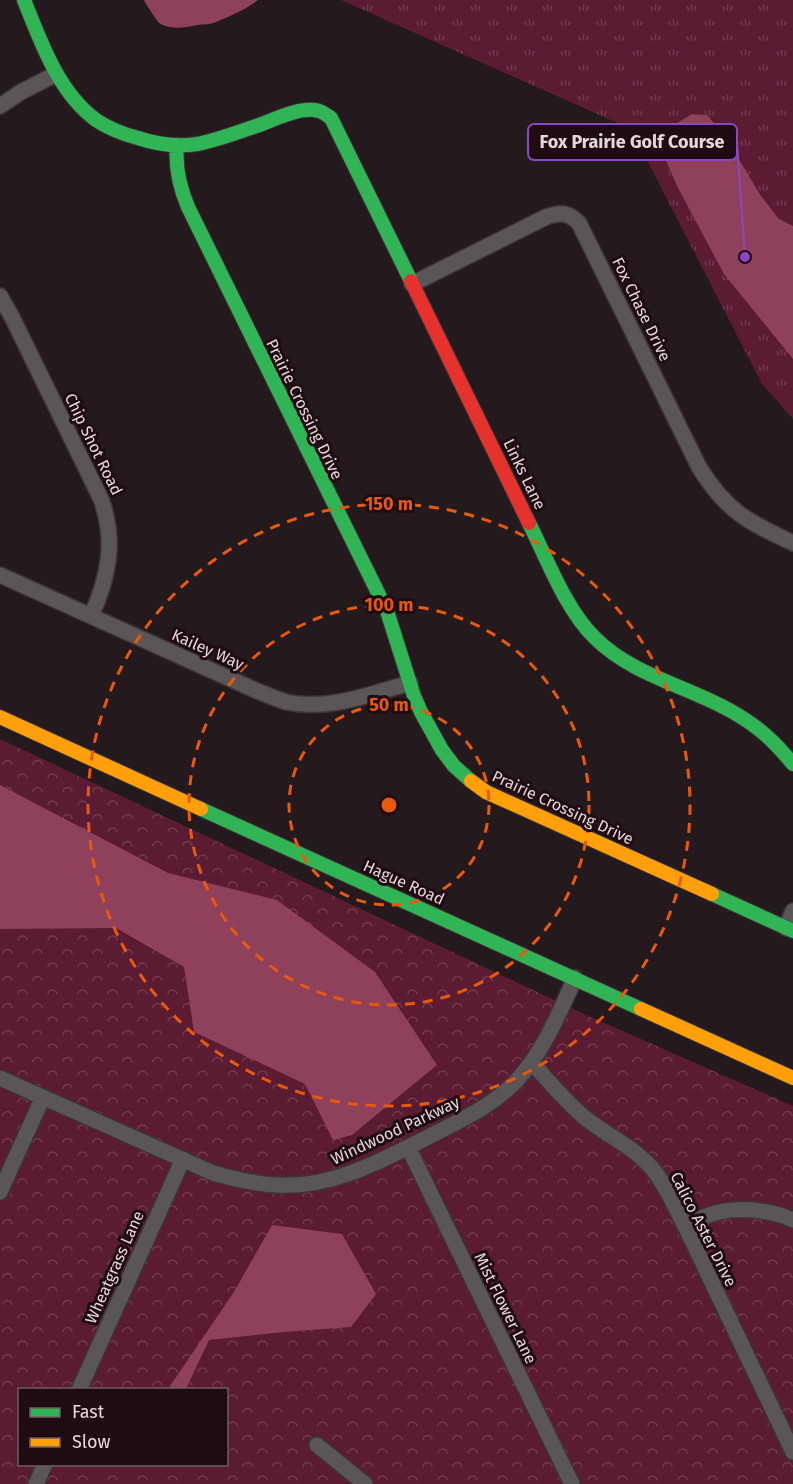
<svg xmlns="http://www.w3.org/2000/svg" width="793" height="1484" font-family="'Fira Sans',sans-serif">
<defs>
<pattern id="grass-tufts" width="24" height="20" patternUnits="userSpaceOnUse" patternTransform="scale(1.5)"><rect width="24" height="20" fill="#5a1b33"/><path d="M3 7l-1-3M5 7V3M7 7l1-3M15 17l-1-3M17 17v-4M19 17l1-3" fill="none" stroke="#723b50"/></pattern>
<pattern id="forest-crowns" width="20" height="18" patternUnits="userSpaceOnUse" patternTransform="scale(1.5)"><rect width="20" height="18" fill="#5a1b33"/><path d="M2 6a3 3 0 1 1 6 0M12 15a3 3 0 1 1 6 0" fill="none" stroke="#723b50"/></pattern>
</defs>
<rect width="100%" height="100%" fill="#24191c"/>
<path fill="url(#grass-tufts)" d="M341,0H793V419L762,384L631,129Z"/>
<path fill="url(#forest-crowns)" fill-rule="evenodd" d="M0,739L584,1014L793,1106V1484H0ZM20,1390H226V1464H20Z"/>
<path fill="#8f415c" d="M144,0H258C245,10 230,16 216,22C210,25 203,24 197,25C184,28 171,30 159,23C158,22 145,3 144,0Z
M692,114L707,115L726,138L761,196L779,219L793,226V359L724,274L678,188L665,158L661,146L679,122Z
M0,785L168,873L277,900L375,972L437,1065L352,1135L333,1140L305,1084L194,1032L184,967L116,928L0,929Z
M272,1225L342,1234L376,1294L351,1327L284,1332L209,1340L186,1389H168L234,1292Z"/>
<g fill="none" stroke-linecap="round" stroke-linejoin="round">
<g stroke="#3e3437" stroke-width="18">
<path id="street" d="M0,106L21,92L56,74
M412,284L546,217C561,212 568,212 579,223L699,467C726,511 748,522 793,543
M0,296L12,317L101,499C116,540 109,577 91,616
M0,575L255,690C265,694 276,699 286,702C328,711 370,694 410,683
M786,928L793,911
M532,1063C549,1081 565,1101 584,1117C606,1135 632,1146 651,1167C666,1185 675,1207 686,1228L793,1452
M0,1078L213,1173C234,1179 254,1184 276,1185C333,1189 384,1159 434,1134C463,1119 494,1105 517,1080C545,1049 558,1015 575,978
M408,1147L572,1484
M0,1192L43,1097
M684,1225C696,1220 707,1215 719,1212C742,1207 772,1210 793,1220
M79,1390L183,1159
M317,1445L365,1484
M36,1484L45,1464"/>
</g>
<g stroke="#3e3437" stroke-width="16">
<path id="fast" d="M24,0C41,42 58,92 96,120C109,129 123,134 138,138C156,144 178,147 197,144C219,140 241,131 262,124C277,118 303,106 319,111C323,112 328,116 331,118L411,281
M177,145C175,167 179,186 188,207L387,611L414,696L421,712L442,750L454,766L471,781
M529,523C547,559 566,610 595,638C632,675 687,686 731,711C758,726 774,741 793,764
M201,809L641,1009
M712,894L793,931"/>
</g>
<g stroke="#3e3437" stroke-width="16">
<path id="slow" d="M0,717L201,809
M471,781L486,792L712,894
M641,1009L793,1078"/>
</g>
<g stroke="#3e3437" stroke-width="16">
<path id="jam" d="M411,281L529,523"/>
</g>
<use href="#street" stroke="#5a5557" stroke-width="15"/>
<use href="#fast" stroke="#30b455" stroke-width="14"/>
<use href="#slow" stroke="#ff9f0a" stroke-width="14"/>
<use href="#jam" stroke="#e5322d" stroke-width="14"/>
</g>
<g fill="none" stroke="#e8590c" stroke-width="3" stroke-dasharray="10 8">
<circle cx="389" cy="805" r="100"/>
<circle cx="389" cy="805" r="200"/>
<circle cx="389" cy="805" r="301"/>
</g>
<g text-anchor="middle" stroke-width="6" stroke-linejoin="round" paint-order="stroke">
<g font-size="16" fill="#e5d7da" stroke="#1e0c12">
<text transform="translate(642 309) rotate(64)" y="6">Fox Chase Drive</text>
<text transform="translate(305 409) rotate(64)" y="6">Prairie Crossing Drive</text>
<text transform="translate(94 444) rotate(64)" y="6">Chip Shot Road</text>
<text transform="translate(525 474) rotate(64)" y="6">Links Lane</text>
<text transform="translate(208 649) rotate(24)" y="6">Kailey Way</text>
<text transform="translate(563 807) rotate(25)" y="6">Prairie Crossing Drive</text>
<text transform="translate(404 882) rotate(24)" y="6">Hague Road</text>
<text transform="translate(395 1130) rotate(-25)" y="6">Windwood Parkway</text>
<text transform="translate(704 1229) rotate(63)" y="6">Calico Aster Drive</text>
<text transform="translate(114 1267) rotate(-66)" y="6">Wheatgrass Lane</text>
<text transform="translate(506 1308) rotate(64)" y="6">Mist Flower Lane</text>
</g>
</g>
<circle cx="389" cy="805" r="9" fill="#e8590c" stroke="#1e0c12" stroke-width="3"/>
<g font-size="18" text-anchor="middle" font-weight="bold" fill="#e8590c" stroke="#1e0c12" stroke-width="6" stroke-linejoin="round" paint-order="stroke">
<text x="389" y="510">150 m</text>
<text x="389" y="611">100 m</text>
<text x="389" y="711">50 m</text>
</g>
<path fill="none" stroke="#8b46c3" stroke-width="2" d="M745 257L737 142"/>
<circle fill="#8b46c3" stroke="#1e0c12" stroke-width="2" cx="745" cy="257" r="6"/>
<rect fill="#1e0c12" stroke="#8b46c3" stroke-width="2" x="528" y="124" width="209" height="36" rx="6"/>
<g font-size="18" text-anchor="middle" font-weight="bold" fill="#e5d7da">
<text x="632" y="148">Fox Prairie Golf Course</text>
</g>
<rect x="18" y="1388" width="210" height="78" fill="#1e0c12" stroke="#6e5d62" stroke-width="1.5"/>
<rect x="30" y="1408" width="30" height="9" fill="#30b455" stroke="#6e5d62" stroke-width="1.5"/>
<text x="72" y="1418" font-size="18" fill="#e5d7da">Fast</text>
<rect x="30" y="1438" width="30" height="9" fill="#ff9f0a" stroke="#6e5d62" stroke-width="1.5"/>
<text x="72" y="1448" font-size="18" fill="#e5d7da">Slow</text>
</svg>
